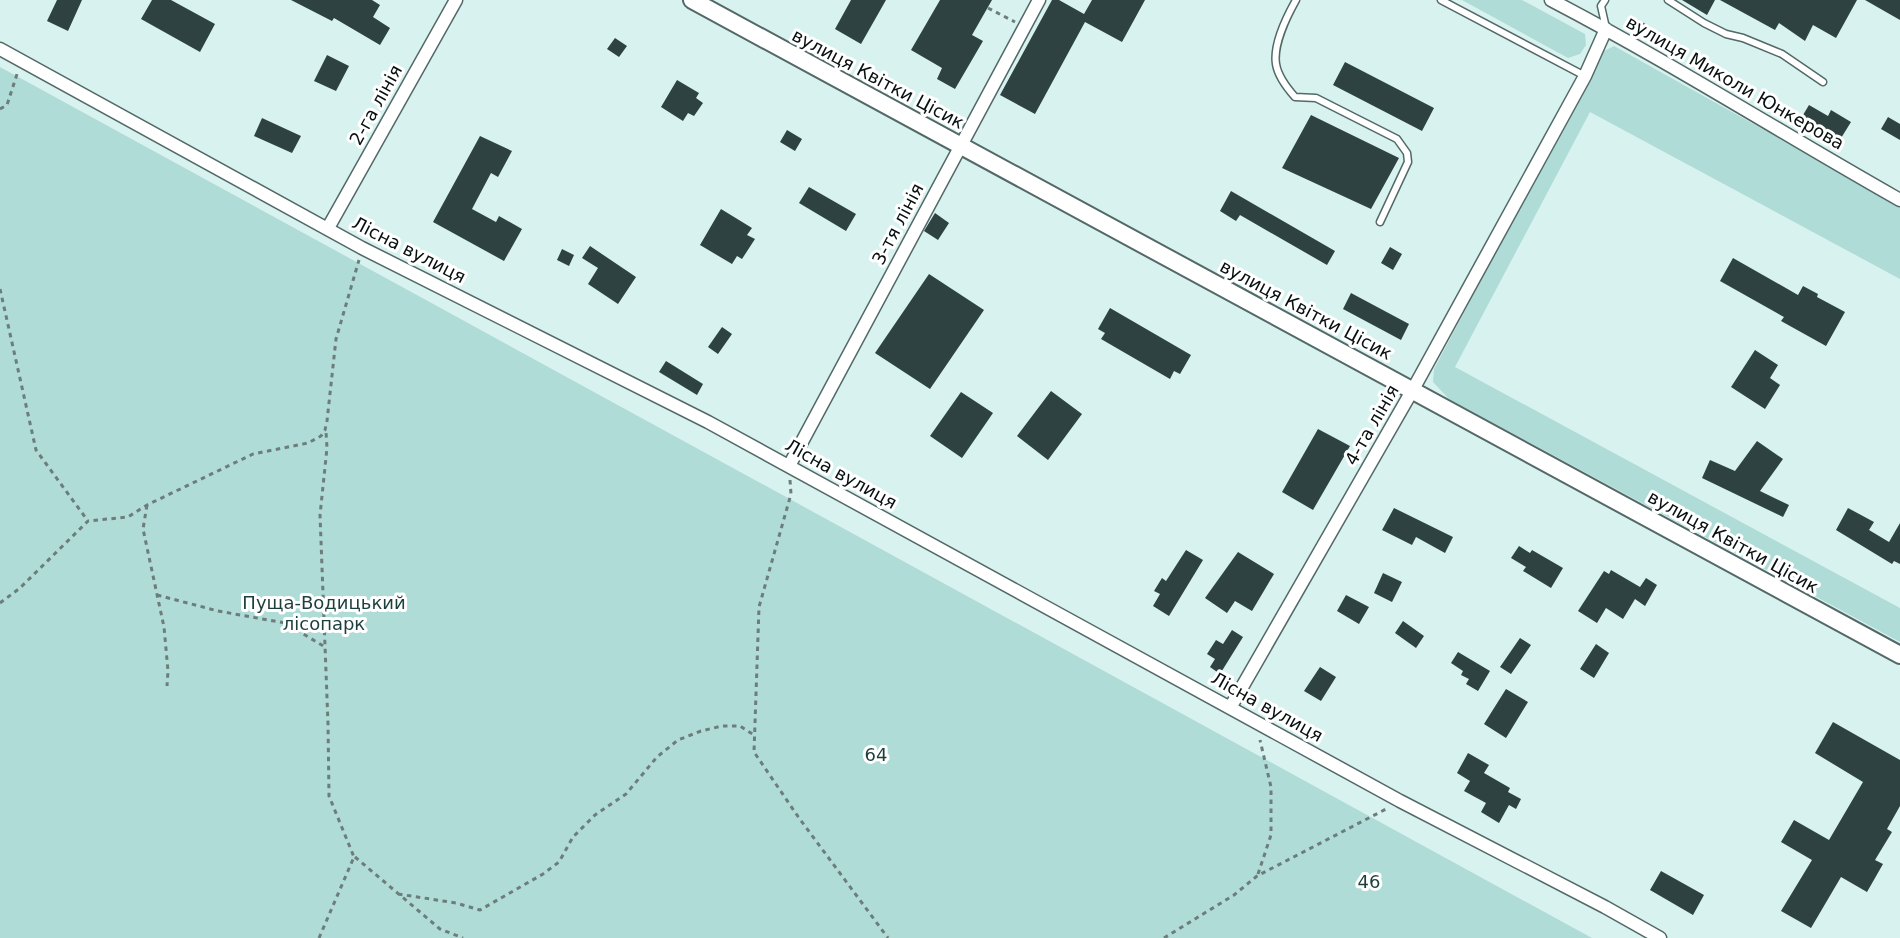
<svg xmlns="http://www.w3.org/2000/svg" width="1900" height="938" font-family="'DejaVu Sans',sans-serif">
<rect width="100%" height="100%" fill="#d8f2ef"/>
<path fill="#b0dcd8" d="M1462,0H1522L1585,34L1586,45L1580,54L1568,58Z
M1614,46L1900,206V279L1590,112L1455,367L1900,608V642L1449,399L1433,382L1434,369L1602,52Z
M0,67L44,91L1592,938H0Z"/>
<path fill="#2e4341" d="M57,0H82L68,31L47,21Z
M152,0H171L215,24L200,52L141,19Z
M291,0H372L380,5L373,17L390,28L380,45L334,18L332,21Z
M851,0H886L861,44L835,29Z
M940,0H992L972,35L983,41L955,89L937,79L942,68L911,50Z
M1052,0H1059L1084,14L1092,0H1145L1122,42L1085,22L1035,114L1000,95Z
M1682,0H1715L1707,15Z
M1720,0H1857L1836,38L1813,25L1805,41L1779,23L1775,30Z
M1865,0H1900V20Z
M1635,18L1649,26L1643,36L1629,28Z
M615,38L627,46L619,57L607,49Z
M327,55L349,66L336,91L314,81Z
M1345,62L1434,108L1422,131L1333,85Z
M677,80L699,93L696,98L703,103L694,116L688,113L683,121L661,107Z
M1809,105L1828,116L1831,110L1851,122L1838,143L1800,120Z
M1311,115L1399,158L1371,209L1282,168Z
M1888,117L1900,124V140L1881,129Z
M262,118L301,136L292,153L254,136Z
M787,130L802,139L795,151L780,142Z
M480,136L512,151L498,177L491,173L472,209L496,222L499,216L522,229L504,261L433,222Z
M809,187L856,214L846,231L799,203Z
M1231,191L1335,251L1327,265L1240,215L1236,221L1220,211Z
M721,209L752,228L747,235L755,239L742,259L737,256L732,264L700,245Z
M935,213L949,223L938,240L924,231Z
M590,246L636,277L618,304L588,284L598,268L582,258Z
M1390,247L1402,254L1393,270L1381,263Z
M562,249L574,255L569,266L557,260Z
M1733,258L1798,295L1803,286L1818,294L1817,297L1845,312L1826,346L1781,321L1784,317L1720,281Z
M929,274L984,310L930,389L875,353Z
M1351,293L1409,324L1401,340L1343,309Z
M1110,308L1191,355L1180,374L1174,371L1170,379L1101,339L1105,333L1098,329Z
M722,327L732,334L718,354L708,347Z
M1755,350L1778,365L1770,378L1780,385L1765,409L1731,387Z
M666,361L703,384L697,395L659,372Z
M1051,391L1082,414L1048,460L1017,436Z
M961,392L993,413L962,458L930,436Z
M1318,429L1350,446L1313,510L1282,492Z
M1757,441L1783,459L1760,491L1789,505L1783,517L1702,478L1710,460L1735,471Z
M1394,508L1453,537L1445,553L1416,537L1412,545L1382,530Z
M1848,508L1874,522L1869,530L1889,542L1900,523V564L1894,561L1892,564L1836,530Z
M1519,546L1530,553L1532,550L1563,568L1551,588L1523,571L1526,567L1511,558Z
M1186,550L1203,560L1169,616L1153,606L1160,594L1154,591L1162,578L1166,581Z
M1238,552L1274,574L1252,611L1235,601L1227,613L1205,598Z
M1611,570L1640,587L1646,578L1657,585L1645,606L1635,599L1623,619L1606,608L1597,623L1578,611L1604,571L1609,574Z
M1383,573L1402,582L1392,602L1374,593Z
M1346,595L1369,607L1359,624L1337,611Z
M1403,621L1424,636L1416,648L1395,633Z
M1232,630L1243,637L1220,674L1210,667L1215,659L1207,654L1216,640L1223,644Z
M1520,638L1531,645L1511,674L1500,667Z
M1596,644L1609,653L1594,678L1580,669Z
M1458,652L1490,671L1478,691L1466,684L1469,679L1461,675L1463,671L1451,663Z
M1320,667L1336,677L1321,701L1304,691Z
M1506,689L1528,702L1506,738L1484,724Z
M1833,722L1900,760V806L1887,829L1892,832L1875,860L1883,864L1867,892L1841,877L1811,928L1781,911L1812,860L1781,842L1794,820L1829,840L1863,782L1815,753Z
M1468,753L1489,765L1484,773L1510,788L1508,792L1521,799L1516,809L1509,805L1499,823L1481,812L1486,803L1464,791L1470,781L1457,773Z
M1661,871L1704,895L1693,915L1650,890Z"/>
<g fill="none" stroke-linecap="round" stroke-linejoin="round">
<g stroke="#536967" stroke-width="9">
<path id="lane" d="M1296,0C1287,16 1273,45 1276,64C1278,77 1287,88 1295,97L1316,98L1397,139L1407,153L1408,162L1380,222
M1441,0L1585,76
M1605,0L1601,6L1606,28
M1668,0L1704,23L1726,34L1743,38L1782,54L1823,82"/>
</g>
<g stroke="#536967" stroke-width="15">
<path id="street" d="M1551,0C1670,62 1783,134 1900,200
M0,49L362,248L708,422L1400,801L1605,907L1660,938
M328,228L456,0
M789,466L1039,0
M1230,708L1416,384L1585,76L1606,29"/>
</g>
<g stroke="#536967" stroke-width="20">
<path id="secondary" d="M692,0L1900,655"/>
</g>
<path stroke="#6c7d7b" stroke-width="3" stroke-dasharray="4.5 4.5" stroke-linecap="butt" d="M988,8L1015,22
M0,109L7,105L18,71
M0,289L36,450L88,521
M790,480L791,494L759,607L754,752L799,818L888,938
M147,505L143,529L164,627L168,671L167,686
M157,595L218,611L285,623L325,647
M0,603L20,588L88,521L128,517L147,505L253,454L308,443L321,436L325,430L327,421L336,339L359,260
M355,857L440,929L463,938
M1258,874L1271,835V787L1260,740
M398,894L456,903L480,910L543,874L559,862L573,837L595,815L626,794L657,757L678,740L701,731L722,726H740L754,735
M319,938L354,857L329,796L328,724L320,515L327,448L326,432
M1164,938L1234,895L1257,876L1388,808"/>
<use href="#lane" stroke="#fff" stroke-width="6"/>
<use href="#street" stroke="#fff" stroke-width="12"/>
<use href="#secondary" stroke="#fff" stroke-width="16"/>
</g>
<g text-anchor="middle" stroke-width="6" stroke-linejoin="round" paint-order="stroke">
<g font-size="18" fill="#07100f" stroke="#fff">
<text transform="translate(878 79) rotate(28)" y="6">вулиця Квітки Цісик</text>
<text transform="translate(1735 83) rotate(30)" y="6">вулиця Миколи Юнкерова</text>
<text transform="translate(376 105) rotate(-61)" y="6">2-га лінія</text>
<text transform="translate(898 224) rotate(-62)" y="6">3-тя лінія</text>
<text transform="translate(409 250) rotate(27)" y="6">Лісна вулиця</text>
<text transform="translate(1306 310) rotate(28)" y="6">вулиця Квітки Цісик</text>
<text transform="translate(1372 425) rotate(-60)" y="6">4-та лінія</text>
<text transform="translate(841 474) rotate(29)" y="6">Лісна вулиця</text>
<text transform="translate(1733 542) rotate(29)" y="6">вулиця Квітки Цісик</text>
<text transform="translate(1267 707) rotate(29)" y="6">Лісна вулиця</text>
</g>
<g font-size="18" fill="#1c3f3c" stroke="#fff">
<text x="324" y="609">Пуща-Водицький<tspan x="324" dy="21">лісопарк</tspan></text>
<text x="876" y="761">64</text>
<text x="1369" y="888">46</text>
</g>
</g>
</svg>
